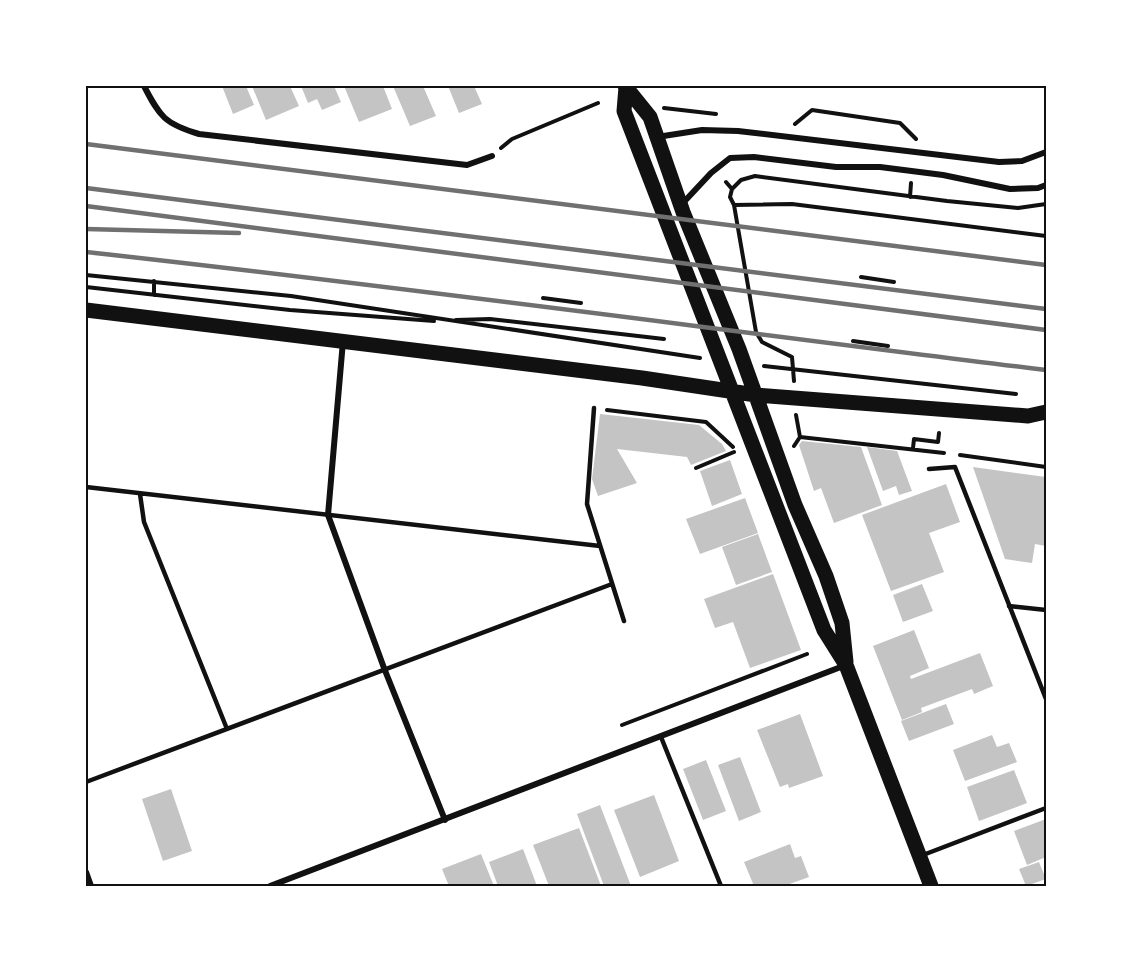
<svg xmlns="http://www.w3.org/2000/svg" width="1132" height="972" font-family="'Nunito Sans',sans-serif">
<rect width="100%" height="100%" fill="#fff"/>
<path fill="#c4c4c4" d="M222,86H246L254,105L233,114Z
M252,86H290L299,106L266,120Z
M301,86H334L341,102L322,110L317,99L308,103Z
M344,86H383L392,109L359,122Z
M393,86H423L436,116L410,126Z
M448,86H474L482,104L459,113Z
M600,414L699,425L722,444L726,451L691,465L687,457L617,449L637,483L598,496L592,479Z
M802,441L861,447L882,505L834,523L821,488L814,491L799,445Z
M867,447L897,451L912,491L899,495L896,486L883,491Z
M730,460L742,494L712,506L700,471Z
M973,467L1046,477V546L1035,544L1032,563L1005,559Z
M946,484L960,522L929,533L944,572L891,591L862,515Z
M745,498L758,533L700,554L686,519Z
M758,534L772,572L736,585L722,547Z
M773,574L801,650L750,668L733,622L715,628L704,599Z
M922,584L933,611L903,622L893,595Z
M914,630L929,668L910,676L911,679L980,653L993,686L974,694L972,689L921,708L922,712L902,720L873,646Z
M946,704L954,724L909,741L901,721Z
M800,714L823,776L789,788L788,784L780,787L757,730Z
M992,735L997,747L1009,743L1017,762L965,781L953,750Z
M740,757L761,812L739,821L718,765Z
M706,760L726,811L703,820L683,769Z
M1014,770L1027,803L979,821L967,787Z
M171,789L192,851L163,861L142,799Z
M654,795L679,861L640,877L614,810Z
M600,805L631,886H604L577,814Z
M1046,819V857L1027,865L1014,831Z
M579,828L601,886H549L533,845Z
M790,844L795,858L801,856L809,877L784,886H754L744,862Z
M523,849L537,886H498L489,862Z
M481,854L494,886H449L442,869Z
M1039,862L1046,879L1026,886L1019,869Z"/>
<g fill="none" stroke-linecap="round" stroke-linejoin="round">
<path stroke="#111" stroke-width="4" d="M664,108L716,114
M795,124L812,110L900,123L916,139
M501,148L512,139L598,103
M726,182L732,189L741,180L755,176L947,201L1018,208L1046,204
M732,189L730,197L734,205L756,332L762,342L792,357L794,381
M910,197L911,183
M734,205L792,204L1046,236
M86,275L291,296L700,358
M861,277L894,282
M154,281V295
M86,287L290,310L434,321
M543,298L581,303
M456,320L490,319L664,339
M853,341L888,346
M764,366L1016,394
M607,410L706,422L733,447
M796,415L800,437
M794,446L800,437L944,453
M913,448L914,439L938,442L939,433
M960,455L1046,467
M696,468L734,452
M622,725L807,654"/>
<path stroke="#111" stroke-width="4.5" d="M594,408L587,504L624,621
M929,469L955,467L1046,699
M86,487L600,546
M140,494L144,522L227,729
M1009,606L1046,610
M661,737L721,886
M86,782L612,584
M923,855L1046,808"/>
<path stroke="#111" stroke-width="6" d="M144,86C160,117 165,124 199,134L467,165L492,156
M657,137L702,130L738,131L999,162L1022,161L1046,152
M682,204L711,173L730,158L754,157L836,167H880L943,175L1010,189L1038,188L1046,185
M343,341L328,515L384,668L445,820
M86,872L91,886
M270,886L846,665"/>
<path stroke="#111" stroke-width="15" d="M625,86L650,117L683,212L739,349L795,505L826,576L842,623L846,662
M626,87L624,111L824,630L846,665L931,886
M86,310L642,378L756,395L1028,416L1046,412"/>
<path stroke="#707070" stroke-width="4.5" d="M86,144L1046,265
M86,188L1046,309
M86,206L1046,330
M86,229L239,233
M86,252C406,287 726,331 1046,370"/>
</g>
<rect width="1132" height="972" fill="none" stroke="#ffffff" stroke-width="174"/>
<rect x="87" y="87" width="958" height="798" fill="none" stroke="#111" stroke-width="2"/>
</svg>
